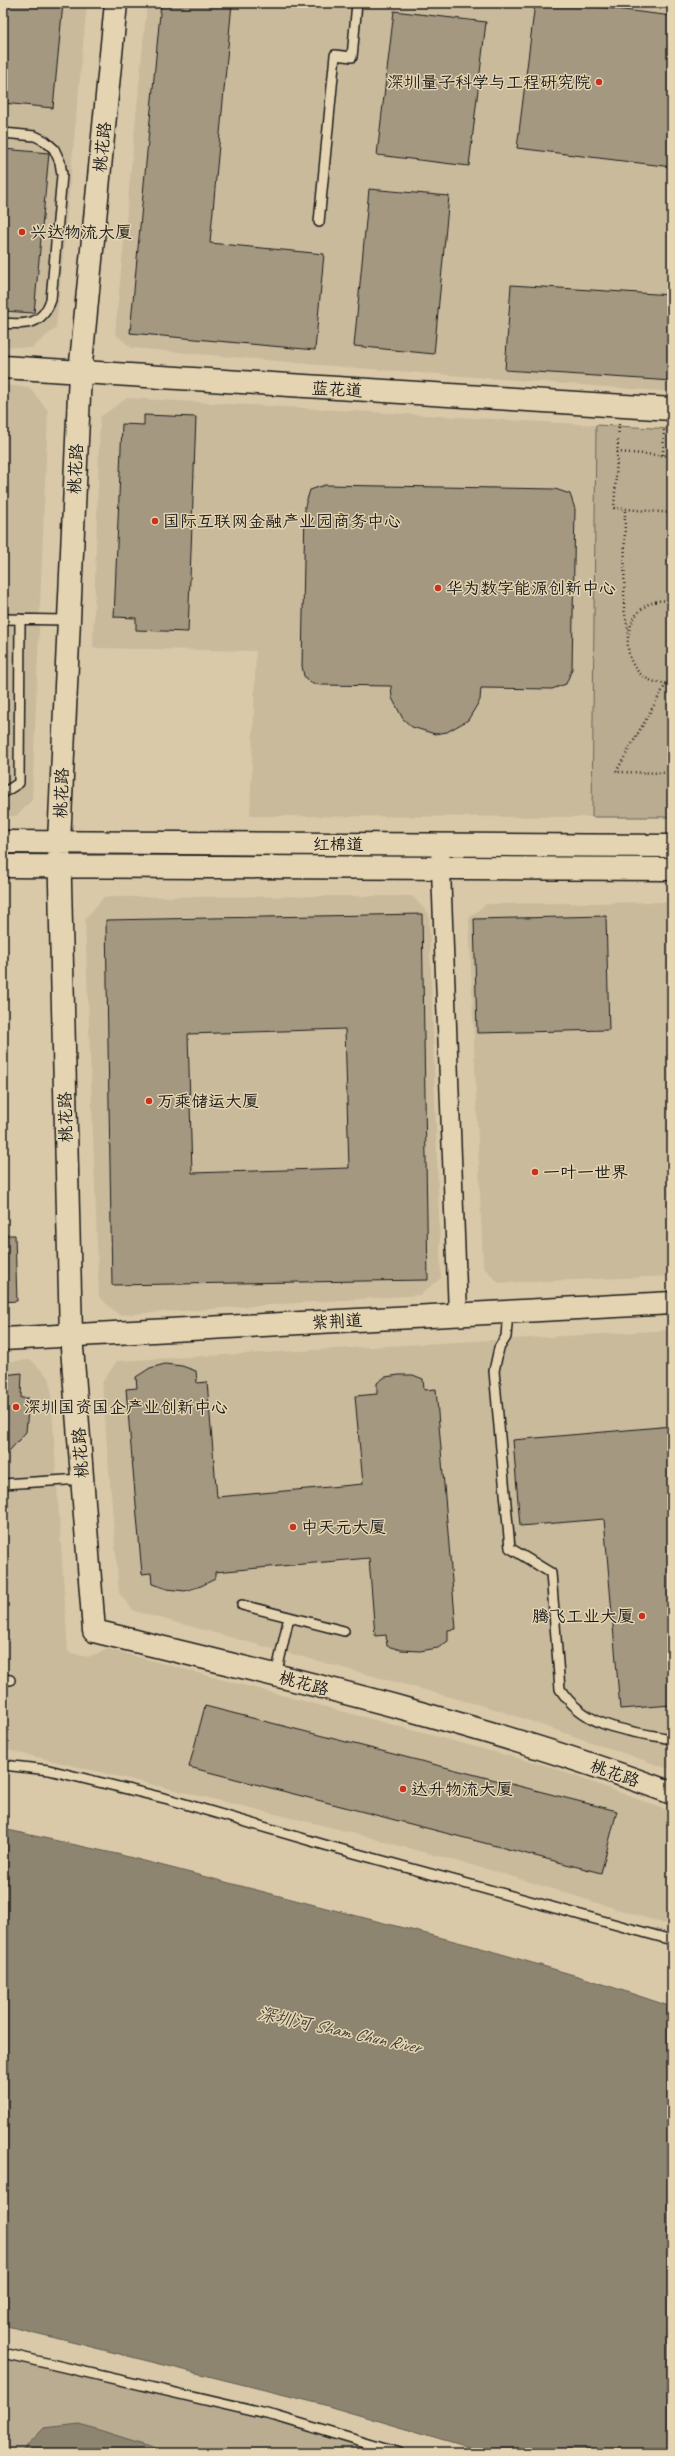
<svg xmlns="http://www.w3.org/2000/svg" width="675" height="2456" font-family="Caveat,'LXGW WenKai TC',sans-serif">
<rect width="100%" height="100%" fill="#d9c9a8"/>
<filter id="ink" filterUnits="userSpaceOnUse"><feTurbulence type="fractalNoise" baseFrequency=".025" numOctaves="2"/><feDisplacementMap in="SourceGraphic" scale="8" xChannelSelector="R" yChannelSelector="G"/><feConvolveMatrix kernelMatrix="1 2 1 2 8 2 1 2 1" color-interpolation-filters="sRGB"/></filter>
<g filter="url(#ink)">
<path fill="#c9ba9c" d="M3,3H87L56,328L32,348L3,346Z
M147,3H672V392L344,367L132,348L115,334Z
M3,385L29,387L48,411L32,800L16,816H3Z
M127,398L596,425L592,817L250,816L256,651L93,648L100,417Z
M412,896L429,914L441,1278L420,1295L119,1315L99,1297L85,919L104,897Z
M672,902V1276L499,1283L483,1267L469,918L486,904Z
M672,1330V1770L498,1710L134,1611L119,1593L102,1383L117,1361Z
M31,1360L50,1379L68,1652L88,1657L108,1649L551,1767L672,1812V1926L497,1872L330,1827L3,1749V1362Z"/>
<path fill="#baac91" stroke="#6b6456" d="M596,425L672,429V817H592Z
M3,2348L262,2413L398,2453H3Z"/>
<path fill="#8e8571" stroke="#605b4f" d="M3,1829L117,1854L481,1948L591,1980L672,2007V2453H489L321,2404L3,2325Z
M80,2424L172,2453H20L44,2428Z"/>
<path fill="#a49880" stroke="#1c1c1c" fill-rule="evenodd" d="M3,3H63L53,108L3,103Z
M161,3H232L210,243L324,254L315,350L130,333Z
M535,3H567L672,16V167L517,148Z
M394,11L486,22L469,166L377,155Z
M3,149L49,153L34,313L3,311Z
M369,189L449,196L434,354L354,346Z
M511,285L672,295V381L505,370Z
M144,415L196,417L188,632L136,630V618L114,617L122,424L144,425Z
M325,485L555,489L570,494L575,509L572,669L566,684L552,689L481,688L480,700L468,720L447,732L435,734L412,727L403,719L392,698L391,686L322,685L313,684L308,681L304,676L302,666L305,506L310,490Z
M422,914L428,1280L112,1285L106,920ZM345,1029L349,1168L192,1173L188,1034Z
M606,916L609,1030L477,1033L474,919Z
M3,1235H15L17,1301L3,1302Z
M165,1364L182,1366L196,1371L197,1383L207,1382L217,1497L363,1484L355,1396L377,1394V1383L385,1377L399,1375H413L423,1379L424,1390L436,1389L456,1629L448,1630V1641L438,1648L420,1651L401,1650L387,1646L386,1635L375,1636L369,1558L215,1572V1579L201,1586L185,1591L167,1589L152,1584L151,1573L142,1574L126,1389L137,1388L136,1377L150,1368Z
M22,1373L21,1398H29L26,1432L3,1458V1375Z
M672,1426V1705L620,1709L604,1519L520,1526L513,1440Z
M205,1706L617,1811L601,1873L189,1767Z"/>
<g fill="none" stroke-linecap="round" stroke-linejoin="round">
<g stroke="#1c1c1c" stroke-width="12">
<path id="service" d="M3,133L35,136L45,141L54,149L60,162L62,175L51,300C42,325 27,325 3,323
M319,222L335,55L352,57L357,3
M3,619L67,620
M3,793L19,783L20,619
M508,1312L506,1337L499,1348L494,1371L510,1548L551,1573L560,1689C586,1729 629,1731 672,1739
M3,1484L82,1479
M242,1605L344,1631
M276,1675L289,1617
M3,1679L10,1680
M3,1765L49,1770L168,1799L325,1845L672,1940
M3,2353L275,2416L399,2453"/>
</g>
<g stroke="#1c1c1c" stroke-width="21">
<path id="minor" d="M440,844L458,1314"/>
</g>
<g stroke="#1c1c1c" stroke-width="25">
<path id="tertiary" d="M3,367L672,409
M3,1339L672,1303"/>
</g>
<g stroke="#1c1c1c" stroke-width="25">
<path id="secondary" d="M116,3L80,373L59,843L71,1335L94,1631C288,1678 484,1723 672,1793
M3,842L672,846
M3,866L672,869"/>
</g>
<path stroke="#1c1c1c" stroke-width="2.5" stroke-dasharray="1 3" stroke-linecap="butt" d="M619,424L614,508L672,513
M617,452L672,456
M663,455L664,428
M625,511L624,609L628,629
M672,601C616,592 610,689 672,683
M666,684L616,772L672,773"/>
<use href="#service" stroke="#e5d4b1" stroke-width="9"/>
<use href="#minor" stroke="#e5d4b1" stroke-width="18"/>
<use href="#tertiary" stroke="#e5d4b1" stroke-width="22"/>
<use href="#secondary" stroke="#e5d4b1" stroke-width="22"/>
</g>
</g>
<g fill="#c8321e" stroke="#e5d4b1" stroke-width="1.5">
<circle cx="599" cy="82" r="4"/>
<circle cx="22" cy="232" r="4"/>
<circle cx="155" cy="521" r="4"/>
<circle cx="438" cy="588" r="4"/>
<circle cx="149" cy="1101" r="4"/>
<circle cx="535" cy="1172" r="4"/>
<circle cx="16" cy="1407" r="4"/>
<circle cx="293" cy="1527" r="4"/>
<circle cx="642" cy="1616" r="4"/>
<circle cx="403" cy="1789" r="4"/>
</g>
<g text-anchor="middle" stroke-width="3" stroke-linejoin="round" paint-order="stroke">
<g font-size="17" fill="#1c1c1c" stroke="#e5d4b1" text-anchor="start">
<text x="591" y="88" text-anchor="end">深圳量子科学与工程研究院</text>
<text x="30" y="238">兴达物流大厦</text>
<text x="163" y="527">国际互联网金融产业园商务中心</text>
<text x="446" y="594">华为数字能源创新中心</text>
<text x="157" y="1107">万乘储运大厦</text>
<text x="543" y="1178">一叶一世界</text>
<text x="24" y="1413">深圳国资国企产业创新中心</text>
<text x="301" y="1533">中天元大厦</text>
<text x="634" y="1622" text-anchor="end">腾飞工业大厦</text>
<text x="411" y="1795">达升物流大厦</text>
</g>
<g font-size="17" fill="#1c1c1c" stroke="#e5d4b1">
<text transform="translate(102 147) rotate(-84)" y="6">桃花路</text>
<text transform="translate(337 389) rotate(3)" y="6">蓝花道</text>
<text transform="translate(75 469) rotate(-87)" y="6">桃花路</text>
<text transform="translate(61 793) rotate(-88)" y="6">桃花路</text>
<text x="338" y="850">红棉道</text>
<text transform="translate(65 1117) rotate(-91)" y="6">桃花路</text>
<text transform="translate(337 1321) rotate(-3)" y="6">紫荆道</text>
<text transform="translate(80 1453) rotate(-94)" y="6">桃花路</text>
<text transform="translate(304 1683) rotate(15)" y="6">桃花路</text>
<text transform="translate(615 1773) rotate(19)" y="6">桃花路</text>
</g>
<g font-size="18" font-style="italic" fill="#44413a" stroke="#e5d4b1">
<text transform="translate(339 2030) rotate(12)" y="6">深圳河 Sham Chun River</text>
</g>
</g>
<rect width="675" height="2456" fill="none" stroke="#e5d4b1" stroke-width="16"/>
<rect x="8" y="8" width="659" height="2440" fill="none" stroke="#1c1c1c" stroke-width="1.5" filter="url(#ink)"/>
</svg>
